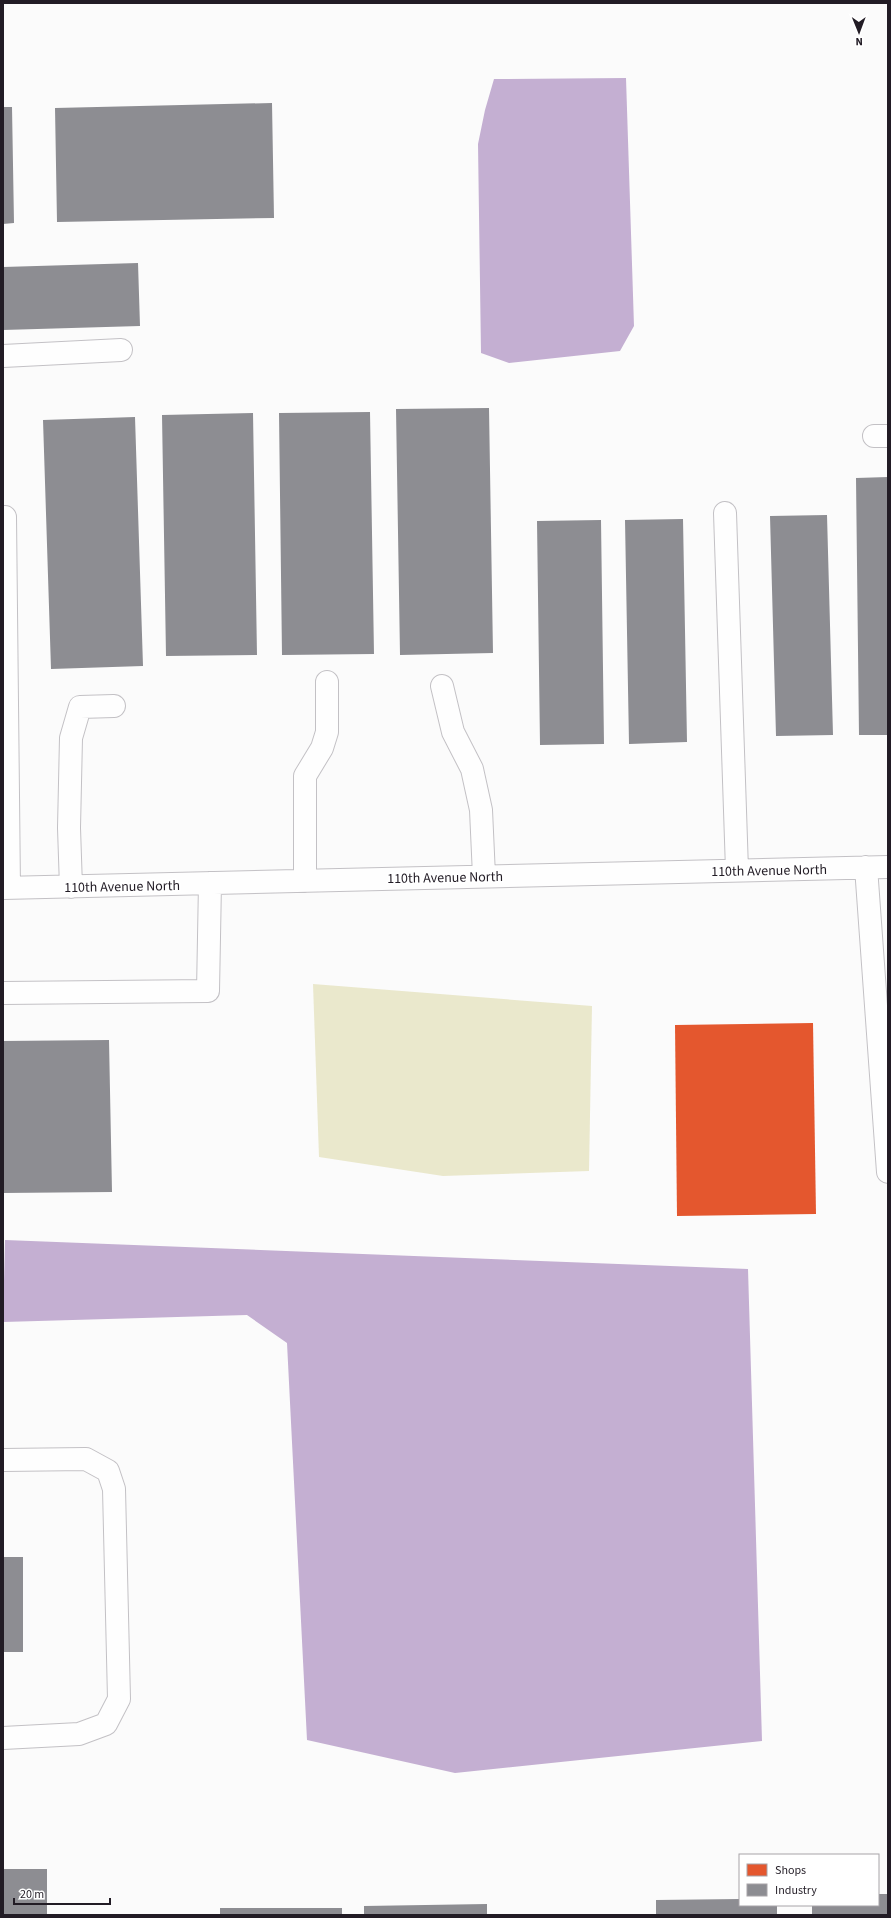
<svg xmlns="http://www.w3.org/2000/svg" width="891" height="1918" font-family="'Source Sans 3',sans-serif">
<rect width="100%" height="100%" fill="#fbfbfb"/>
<path fill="#eae8cc" d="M313,984L592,1006L589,1171L443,1176L319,1157Z"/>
<path fill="#c4afd2" d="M626,78L634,326L620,351L509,363L481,353L478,144L485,110L494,79Z
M5,1240L748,1269L762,1741L455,1773L307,1740L287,1343L247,1315L3,1322Z"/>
<path fill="#e4572e" d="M813,1023L816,1214L677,1216L675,1025Z"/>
<path fill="#8d8d92" d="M272,103L274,218L57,222L55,108Z
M3,107H12L14,223L3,224Z
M138,263L140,326L3,330V267Z
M489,408L493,653L400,655L396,409Z
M370,412L374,654L282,655L279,413Z
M253,413L257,655L166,656L162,415Z
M135,417L143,666L51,669L43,420Z
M888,477V735H859L856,478Z
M827,515L833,735L776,736L770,516Z
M683,519L687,742L629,744L625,520Z
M601,520L604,744L540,745L537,521Z
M109,1040L112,1192L3,1193V1041Z
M3,1557H23V1652H3Z
M3,1869H47V1915H3Z
M878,1894H888V1915H812V1905H878Z
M740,1899V1905H777V1915H656V1900Z
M487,1904V1915H364V1906Z
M220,1908H342V1915H220Z"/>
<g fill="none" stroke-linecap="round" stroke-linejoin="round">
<g stroke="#c3c1c5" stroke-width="24">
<path id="minor" d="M3,356L121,350
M874,436H888
M725,513L737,870
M3,517H5L9,888
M442,686L453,732L472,769L481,810L484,876
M866,867L888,1172
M305,881V776L322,748L327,732V682
M71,887L69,828L71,738L80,707L114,706
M3,888L888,867
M3,993L208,991L210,883
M3,1460L86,1459L108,1471L114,1489L119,1699L106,1724L79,1734L3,1738"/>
</g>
<use href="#minor" stroke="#fefefe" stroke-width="22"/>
</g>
<g text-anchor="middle" stroke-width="4" stroke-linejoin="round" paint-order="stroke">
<g font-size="14" fill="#221c25" stroke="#fff">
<text transform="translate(769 870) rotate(-1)" y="5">110th Avenue North</text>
<text transform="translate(445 877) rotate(-1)" y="5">110th Avenue North</text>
<text transform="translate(122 886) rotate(-1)" y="5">110th Avenue North</text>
</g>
</g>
<rect width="891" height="1918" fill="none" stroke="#221c25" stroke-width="8"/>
<rect x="739" y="1854" width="140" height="52" fill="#ffffff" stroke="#a7a4a8"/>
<rect x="747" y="1864" width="20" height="12" fill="#e4572e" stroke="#a7a4a8"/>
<text x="775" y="1874" font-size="12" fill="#221c25">Shops</text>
<rect x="747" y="1884" width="20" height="12" fill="#8d8d92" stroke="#a7a4a8"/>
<text x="775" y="1894" font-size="12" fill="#221c25">Industry</text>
<g transform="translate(859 32) rotate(179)" stroke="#ffffff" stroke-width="3" paint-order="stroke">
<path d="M0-3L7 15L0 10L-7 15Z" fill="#221c25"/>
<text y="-6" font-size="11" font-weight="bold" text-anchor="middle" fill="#221c25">N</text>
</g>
<path d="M14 1898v6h96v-6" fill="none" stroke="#221c25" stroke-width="2"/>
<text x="20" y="1898" font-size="12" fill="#221c25" stroke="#ffffff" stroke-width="3" paint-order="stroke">20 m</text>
</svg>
